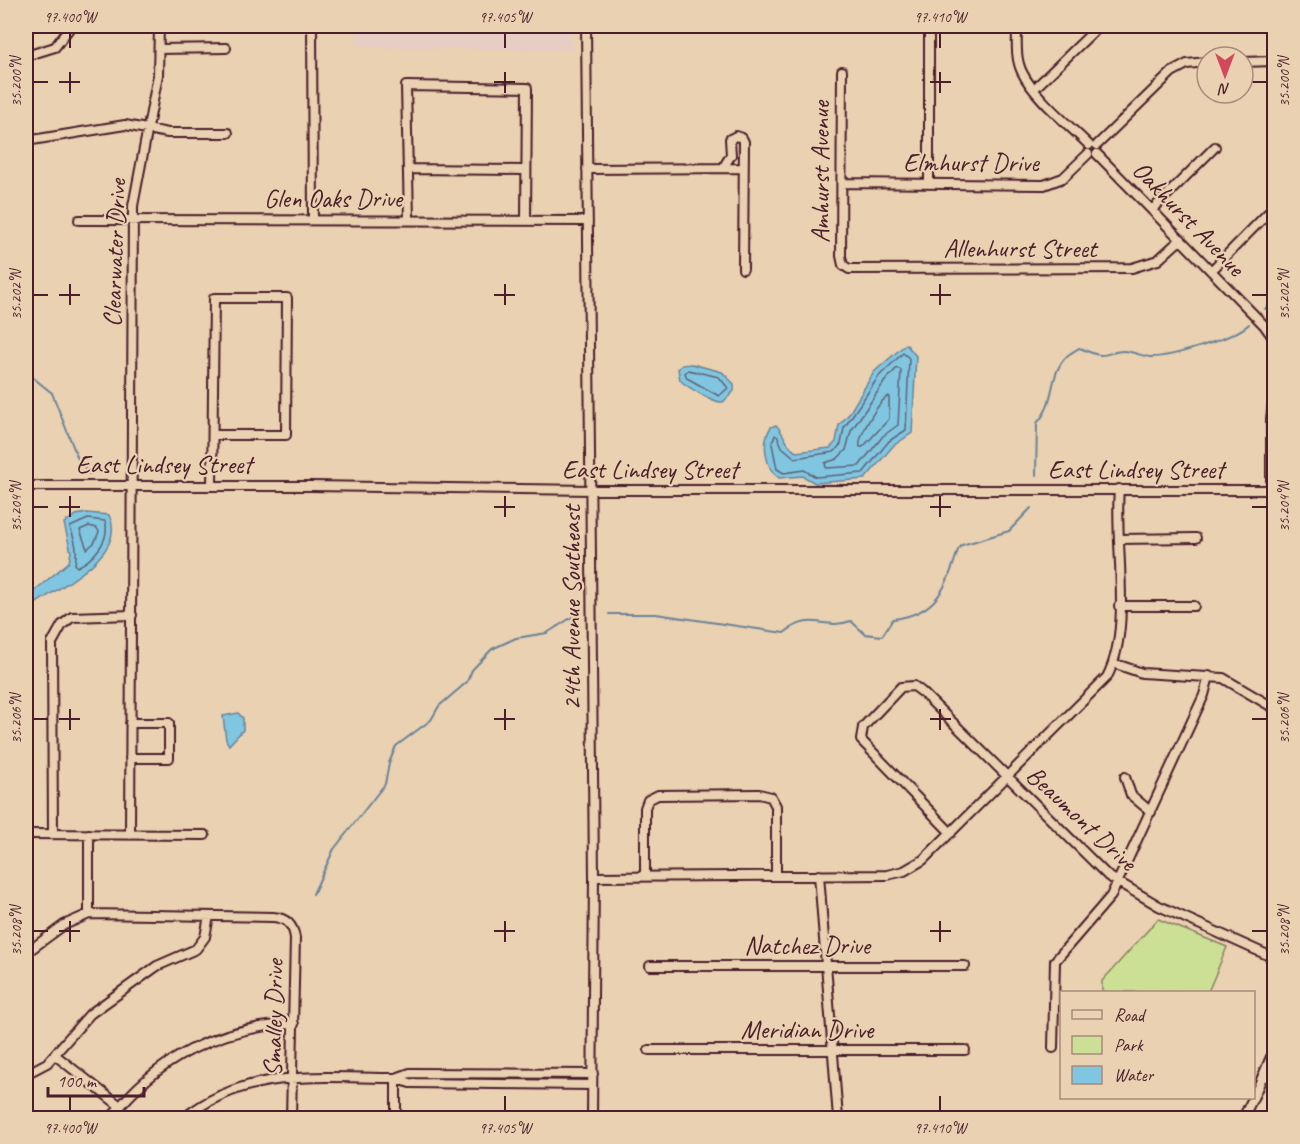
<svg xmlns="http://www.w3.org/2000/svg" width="1300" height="1144" font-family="Caveat,sans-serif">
<rect width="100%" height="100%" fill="#e9d1b1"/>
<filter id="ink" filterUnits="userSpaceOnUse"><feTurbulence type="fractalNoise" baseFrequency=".0167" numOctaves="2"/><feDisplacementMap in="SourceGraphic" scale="12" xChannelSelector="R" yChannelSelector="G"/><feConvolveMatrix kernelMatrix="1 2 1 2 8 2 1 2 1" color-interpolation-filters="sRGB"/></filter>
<g filter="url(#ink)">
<path fill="#e7cdc4" d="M357,26H571V50L357,47Z"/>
<path fill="#cbe095" stroke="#8a8060" stroke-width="1.5" d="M1158,919L1227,947L1208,992H1102V981Z"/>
<path fill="#80c6e1" stroke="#6a8398" stroke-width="1.5" d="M906,344L916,356L912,433L893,446L865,479L815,483L803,476L779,478C765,468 761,442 771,427L776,425C785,434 785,445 796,452L830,448L836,442L839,425L849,414L874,372Z
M692,364L722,372L734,384V391L723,402C714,403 687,387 680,380L678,369L682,365Z
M87,513L109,515C129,556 56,588 31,607L28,596L69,562L71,552L64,523L76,515Z
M238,713L243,718V730L229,745L226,740L223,716Z"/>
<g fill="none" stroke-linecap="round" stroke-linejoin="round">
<path stroke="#606274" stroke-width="1.5" d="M903,353L909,358L906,430L889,441L863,473L816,477L804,470L784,473L777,469L772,444L775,435L778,437L782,447L795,458L834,452L841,444L844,428L879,376Z
M897,368L901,370L898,425L883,436L859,466L826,468L825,463L837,459L846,450L851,431L885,381Z
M688,370L719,377L728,388L719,396L687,378L685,373Z
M889,396V419L863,447H860C857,438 879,400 889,396Z
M88,519L105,521C111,540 93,560 77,567L75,564C78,549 75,541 70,527Z
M89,526L97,528L99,532L94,543L87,549L80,530Z"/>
<path stroke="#6a8398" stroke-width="2" d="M1265,309L1274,299
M26,372L52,393L78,459L89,474
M1036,475L1037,423C1056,404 1048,374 1067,356C1070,353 1075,351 1079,348C1086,350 1094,355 1101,355C1108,355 1115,351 1123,351C1132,351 1141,356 1150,357C1169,358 1235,338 1249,324
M609,614H656L784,633C813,610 822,631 851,621L865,634L882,636L893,619C937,614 946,588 958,550L962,545L1009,531L1031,508
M26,620L31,606
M313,894L334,849L385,784L389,763L396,746L431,720L439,706L467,682L472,670L492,649L516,638L547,633L577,614"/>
<g stroke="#4a1f2b" stroke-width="12">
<path id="minor" d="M312,26L313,219
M586,26L594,877L592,1118
M929,26V183
M1017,26C1017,41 1015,58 1022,72C1034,97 1069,125 1089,145
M159,49L226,48
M26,56L55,47L71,26
M1243,62L1274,61
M842,71L841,256L843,265L849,269L1132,268L1158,260L1181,239
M1034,89L1099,26
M26,141L125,125L168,133H228
M1097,145L1172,72L1187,64L1207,62
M1097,154L1264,325L1274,339
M723,168L731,155L730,139L736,136L742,138L744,142L743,269
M409,169L525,170
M587,169L743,168
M842,183L1044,185L1063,178L1088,154
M1152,210L1215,147
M409,219L406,86L527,88L526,220
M79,220L588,221
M1211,271L1274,207
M212,485L214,298H287L286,435H213
M26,486H311L592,490H1274
M1271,489V419L1274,393
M1119,539L1196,538
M1119,606H1194
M1113,663L1142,673L1223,678L1274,708
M130,758H169V723H130
M1125,777L1131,795L1151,812
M951,833L861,740L863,727L901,687L914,686L922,692L1108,876L1159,906L1274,958
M26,834L205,835
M53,834L52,643L62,625L72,617L132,615
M89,834V914
M130,835L133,206L158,75L159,26
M819,875L838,1118
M645,876V808L648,800L658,795L759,794L771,797L776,806V875
M594,877L887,875L904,871L923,860L1107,677C1133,627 1114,546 1119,489
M26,953L64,925L89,914L273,917C286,918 293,924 295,938L291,1118
M650,966H965
M1053,1048L1055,961L1111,896L1204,695L1209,676
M649,1050H965
M55,1055L120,1106
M26,1074L47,1063L90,1014L157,966L196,949L205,937L209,916
M1263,1075L1274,1080
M396,1078L410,1073L593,1074
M396,1078V1118
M1254,1096L1274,1050
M111,1118C155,1059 220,1026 294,1024
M184,1118C247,1067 320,1078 396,1078L410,1083L592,1085
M1243,1118L1253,1098"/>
</g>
<use href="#minor" stroke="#e9d1b1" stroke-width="8"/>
</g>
</g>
<path fill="none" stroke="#4a1f2b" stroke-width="2" d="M70,33V48M505,33V48M940,33V48M70,72V93M505,72V93M940,72V93M33,82H48M59,82H80M494,82H515M930,82H951M1252,82H1267M70,284V305M505,284V305M940,284V305M33,295H48M59,295H80M494,295H515M930,295H951M1252,295H1267M70,496V517M505,496V517M940,496V517M33,507H48M59,507H80M494,507H515M930,507H951M1252,507H1267M70,709V730M505,709V730M940,709V730M33,719H48M59,719H80M494,719H515M930,719H951M1252,719H1267M70,921V942M505,921V942M940,921V942M33,931H48M59,931H80M494,931H515M930,931H951M1252,931H1267M70,1096V1111M505,1096V1111M940,1096V1111"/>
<g text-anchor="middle" stroke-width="4.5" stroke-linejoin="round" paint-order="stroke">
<g font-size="26" fill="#4a1f2b" stroke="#e9d1b1">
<text x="971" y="171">Elmhurst Drive</text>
<text transform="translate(820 172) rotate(-90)" y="9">Amhurst Avenue</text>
<text x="333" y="207">Glen Oaks Drive</text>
<text transform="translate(1189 218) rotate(46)" y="9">Oakhurst Avenue</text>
<text x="1020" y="257">Allenhurst Street</text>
<text transform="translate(114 253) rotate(-88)" y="9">Clearwater Drive</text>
<text x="164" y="473">East Lindsey Street</text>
<text x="650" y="478">East Lindsey Street</text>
<text x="1136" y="478">East Lindsey Street</text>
<text transform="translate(571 608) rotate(-90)" y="9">24th Avenue Southeast</text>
<text transform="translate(1082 818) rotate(43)" y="9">Beaumont Drive</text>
<text x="807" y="954">Natchez Drive</text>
<text transform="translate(273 1018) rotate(-89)" y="9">Smalley Drive</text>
<text x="807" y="1038">Meridian Drive</text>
</g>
</g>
<rect width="1300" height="1144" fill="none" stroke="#e9d1b1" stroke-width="66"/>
<rect x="1060" y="991" width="195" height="108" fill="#e9d1b1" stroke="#a98a7b" stroke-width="1.5"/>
<rect x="1072" y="1010" width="30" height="9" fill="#e9d1b1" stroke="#a98a7b" stroke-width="1.5"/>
<text x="1114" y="1021" font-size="18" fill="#4a1f2b">Road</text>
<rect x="1072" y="1036" width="30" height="18" fill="#cbe095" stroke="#a98a7b" stroke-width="1.5"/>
<text x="1114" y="1051" font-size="18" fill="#4a1f2b">Park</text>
<rect x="1072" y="1066" width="30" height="18" fill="#80c6e1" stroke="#a98a7b" stroke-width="1.5"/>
<text x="1114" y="1081" font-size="18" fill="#4a1f2b">Water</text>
<g transform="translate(1225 75) rotate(180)"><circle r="28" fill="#e9d1b1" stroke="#a98a7b" stroke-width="1.5"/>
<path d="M0-4.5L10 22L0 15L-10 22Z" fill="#d1495b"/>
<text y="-9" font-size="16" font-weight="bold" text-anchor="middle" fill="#4a1f2b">N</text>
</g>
<path d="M48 1087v9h96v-9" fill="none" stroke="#4a1f2b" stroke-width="3"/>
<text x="57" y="1087" font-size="18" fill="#4a1f2b" stroke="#e9d1b1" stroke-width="4.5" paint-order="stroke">100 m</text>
<rect x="33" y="33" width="1234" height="1078" fill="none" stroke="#4a1f2b" stroke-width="2"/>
<g font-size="15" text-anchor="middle" fill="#4a1f2b">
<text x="70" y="22">97.400°W</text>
<text x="505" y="22">97.405°W</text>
<text x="940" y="22">97.410°W</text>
<text transform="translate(1284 82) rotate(-90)" y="5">35.200°N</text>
<text transform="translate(16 82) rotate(-90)" y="5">35.200°N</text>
<text transform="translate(1284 295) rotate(-90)" y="5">35.202°N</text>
<text transform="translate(16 295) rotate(-90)" y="5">35.202°N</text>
<text transform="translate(1284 507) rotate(-90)" y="5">35.204°N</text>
<text transform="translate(16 507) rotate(-90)" y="5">35.204°N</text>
<text transform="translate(1284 719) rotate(-90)" y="5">35.206°N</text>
<text transform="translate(16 719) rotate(-90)" y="5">35.206°N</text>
<text transform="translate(1284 931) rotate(-90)" y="5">35.208°N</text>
<text transform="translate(16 931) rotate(-90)" y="5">35.208°N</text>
<text x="70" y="1133">97.400°W</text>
<text x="505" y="1133">97.405°W</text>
<text x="940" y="1133">97.410°W</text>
</g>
</svg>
